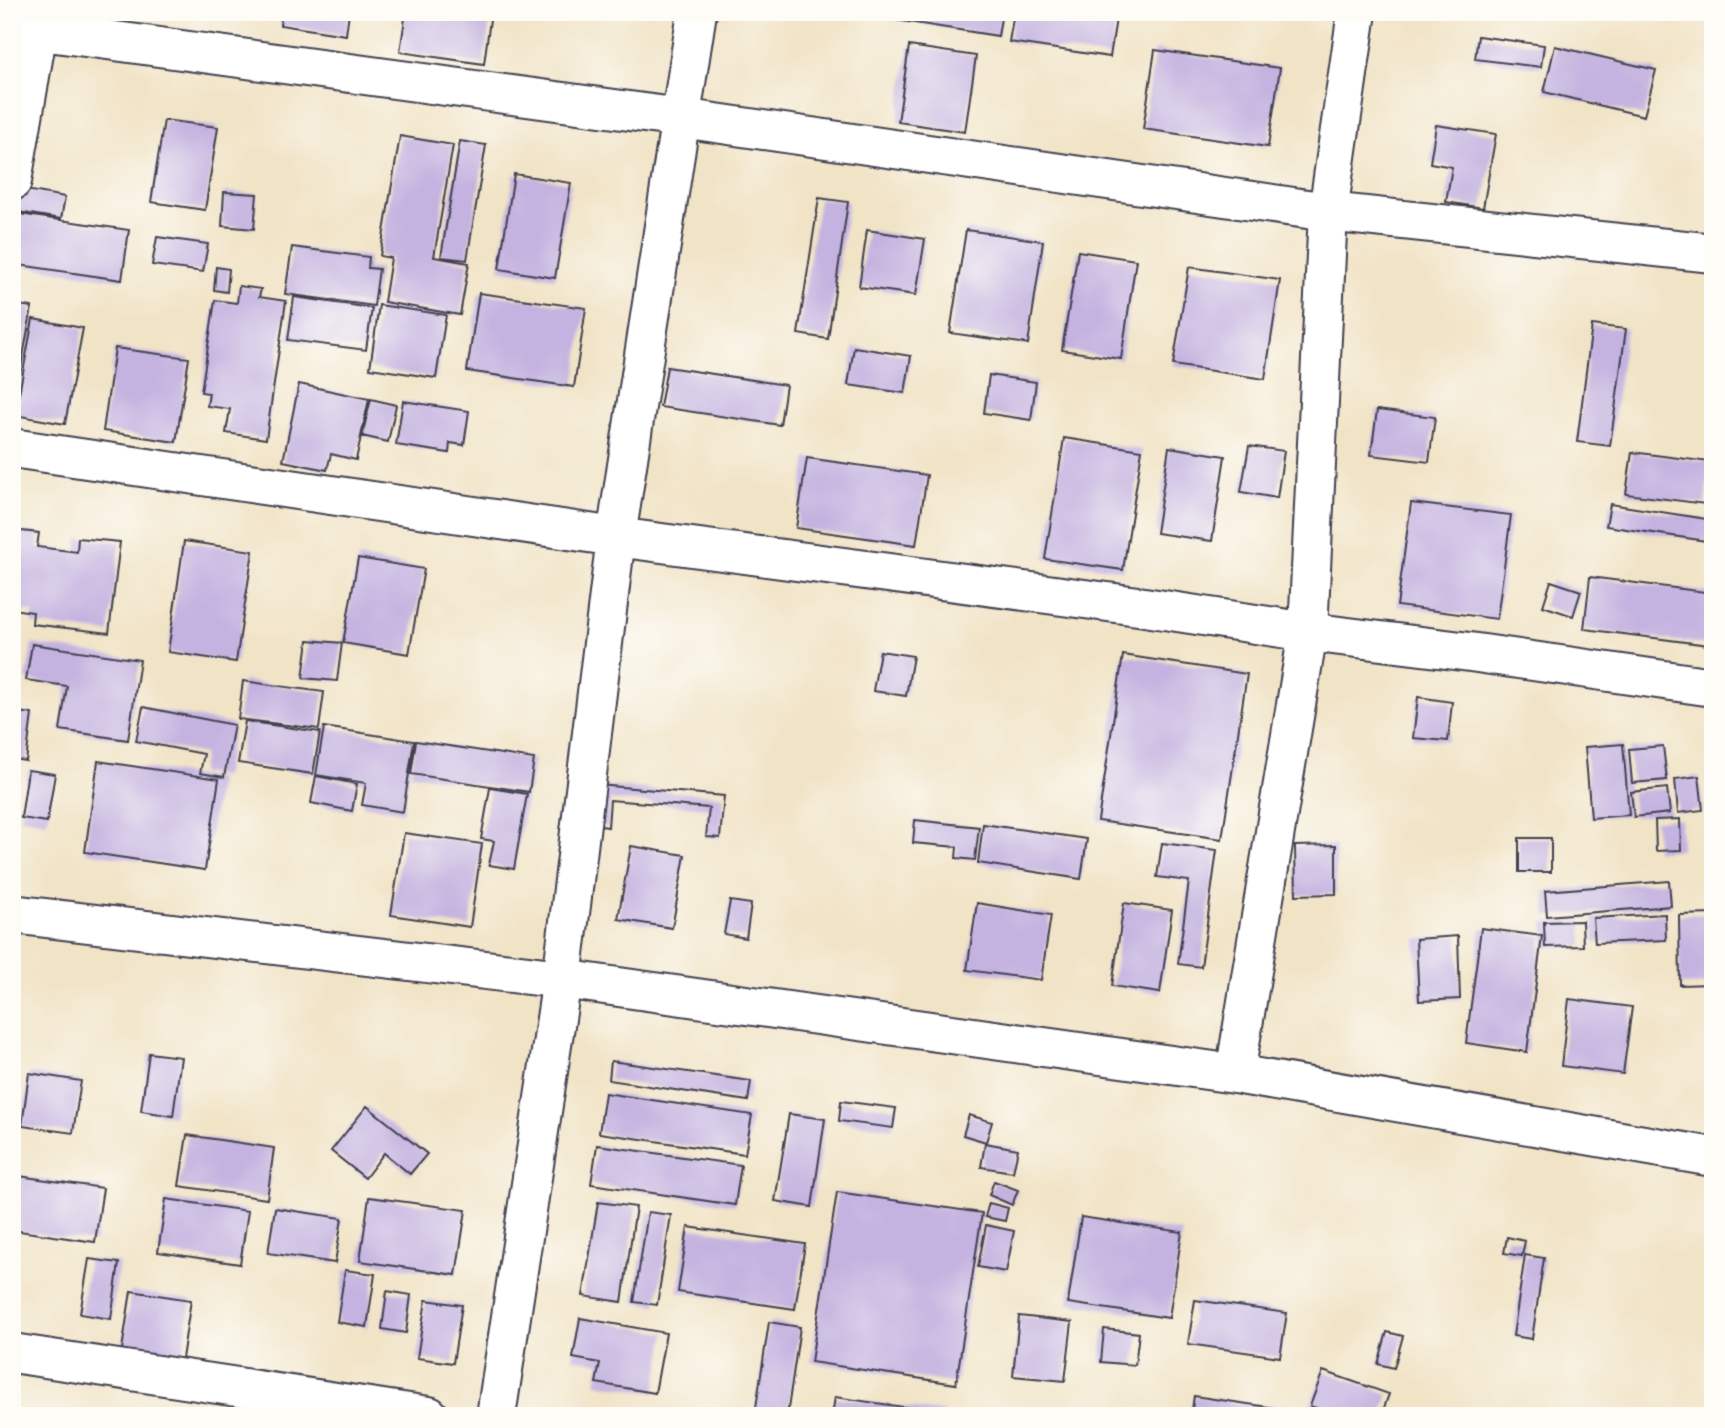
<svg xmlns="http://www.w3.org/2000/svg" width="1725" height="1428" font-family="'Balsamiq Sans',sans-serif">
<rect width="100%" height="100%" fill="#fdfcf7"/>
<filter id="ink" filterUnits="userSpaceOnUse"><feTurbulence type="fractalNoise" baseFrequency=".0143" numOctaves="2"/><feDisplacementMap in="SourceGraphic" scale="14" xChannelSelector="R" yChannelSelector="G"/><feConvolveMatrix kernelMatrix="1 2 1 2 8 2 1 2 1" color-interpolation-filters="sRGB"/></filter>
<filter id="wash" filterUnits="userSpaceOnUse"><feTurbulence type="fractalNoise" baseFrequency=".00686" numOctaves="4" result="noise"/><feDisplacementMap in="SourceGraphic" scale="28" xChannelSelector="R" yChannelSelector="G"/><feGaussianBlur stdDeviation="1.57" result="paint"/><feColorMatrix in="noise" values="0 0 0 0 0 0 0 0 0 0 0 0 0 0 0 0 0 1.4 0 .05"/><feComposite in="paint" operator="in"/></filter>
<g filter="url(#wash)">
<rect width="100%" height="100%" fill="#f1e3c6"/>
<g id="blocks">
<path fill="#c4b3e0" d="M282,12H349L346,35L280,25Z
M406,12H491L484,64L400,52Z
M890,12H1002L998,36L889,19Z
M1014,12H1117L1110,57L1009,42Z
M1213,12H1236L1235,17Z
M1478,36L1544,45L1541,67L1475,59Z
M909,46L976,56L965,132L898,122Z
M1555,46L1656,70L1644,116L1544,92Z
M1155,50L1280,68L1268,147L1143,129Z
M164,120L218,127L205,210L151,202Z
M1436,125L1496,134L1483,208L1446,202L1452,167L1430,163Z
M400,136L453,145L434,257L469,263L460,315L384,302L391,258L380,256Z
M460,141L486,145L467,260L441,257Z
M514,174L571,183L555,278L499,269Z
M15,188L65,197L61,219L12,211Z
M224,192L257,194L254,229L222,226Z
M819,198L848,202L828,339L798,334Z
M12,213L129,230L122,280L12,264Z
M867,230L925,239L916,295L859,287Z
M966,230L1043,241L1028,344L950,333Z
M157,237L208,244L203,272L152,265Z
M292,247L369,257L368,268L379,269L374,306L285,294Z
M1078,251L1136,260L1121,359L1062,350Z
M216,267L229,269L227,292L214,290Z
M1189,267L1280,280L1265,379L1173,365Z
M239,286L261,289L259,297L286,301L266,439L226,433L230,409L207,406L209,393L201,392L215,300L237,303Z
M479,293L586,308L574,387L467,371Z
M294,297L372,308L366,350L288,340Z
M12,304L32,307L20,373L12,371Z
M379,305L446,315L436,378L370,368Z
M33,319L83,328L65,424L15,415Z
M1592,325L1626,329L1610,446L1577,442Z
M854,347L911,356L905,393L848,385Z
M115,348L189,358L176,442L103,431Z
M667,367L786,385L780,425L660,407Z
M989,375L1036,382L1031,420L984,413Z
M299,384L369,399L356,460L331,454L327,470L283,461Z
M371,399L396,405L388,442L362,436Z
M403,401L469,411L464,445L450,443L449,453L396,445Z
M1377,410L1435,417L1429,462L1371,455Z
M1064,438L1142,450L1123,570L1045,559Z
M1249,446L1284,451L1277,498L1241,492Z
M1169,447L1225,456L1212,541L1156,533Z
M1632,452L1710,462L1705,504L1626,494Z
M807,458L927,475L916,545L796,528Z
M1411,503L1511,515L1497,619L1397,606Z
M1610,504L1713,520V542L1606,526Z
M12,530L39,533L37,547L77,552L78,538L120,542L109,633L32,624L33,612L12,609Z
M184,541L253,551L236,662L168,652Z
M358,558L424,569L409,654L343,643Z
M1590,577L1713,593L1709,645L1584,629Z
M1551,581L1581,591L1573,616L1543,606Z
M308,640L342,643L337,681L303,678Z
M32,644L140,660L128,740L60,730L67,686L26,680Z
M880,651L913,656L906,696L873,691Z
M1123,655L1247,674L1222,839L1098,821Z
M243,681L324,692L319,729L238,719Z
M1418,697L1452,702L1448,741L1413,738Z
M143,707L234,725L224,777L200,773L204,754L136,741Z
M12,711L32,714L26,761L12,759Z
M245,721L320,732L313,774L238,763Z
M324,727L414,741L403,812L362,805L366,783L316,775Z
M416,741L534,759L529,792L411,774Z
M1623,744L1629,815L1591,818L1585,747Z
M1663,746L1667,780L1632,783L1629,749Z
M98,761L219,779L205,870L85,852Z
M28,770L55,774L47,822L21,818Z
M316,776L357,784L352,811L311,803Z
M1699,776L1703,810L1678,813L1675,779Z
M598,785L724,796L720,838L706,837L709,808L610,800L608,827L594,825Z
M490,788L527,794L514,869L489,865L494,841L481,839Z
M1667,788L1670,813L1634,817L1631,792Z
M1680,819L1681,850L1656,851L1655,820Z
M915,820L979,827L975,860L956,858L957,847L913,843Z
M983,824L1087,839L1081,879L978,863Z
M404,833L482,844L470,927L391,915Z
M1519,838H1551V872H1519Z
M1162,843L1217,850L1201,967L1178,964L1189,881L1157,877Z
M1336,845V894L1296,895L1295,846Z
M631,846L685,855L672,928L618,919Z
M1669,881L1671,906L1547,916L1545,891Z
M730,901L751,904L746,938L724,934Z
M977,903L1051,915L1041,980L967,970Z
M1124,903L1172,910L1160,993L1112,986Z
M1665,914L1666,940L1595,943L1593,918Z
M1713,914L1711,984L1680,985L1679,915Z
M1582,921L1583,946L1545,947L1544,922Z
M1481,928L1542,936L1527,1052L1466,1043Z
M1458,936L1460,999L1419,1001L1416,939Z
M1569,999L1632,1007L1623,1074L1561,1066Z
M149,1053L181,1057L173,1116L141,1111Z
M611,1061L751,1081L748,1101L609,1080Z
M29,1073L81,1081L73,1133L22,1126Z
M605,1093L752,1115L745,1154L599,1133Z
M841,1101L896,1108L893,1128L839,1121Z
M367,1106L427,1154L410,1174L384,1153L365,1178L331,1151Z
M789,1114L825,1119L812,1207L775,1201Z
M969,1115L992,1122L986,1142L963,1135Z
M187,1135L274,1148L267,1199L179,1186Z
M985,1143L1018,1149L1013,1172L981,1167Z
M597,1145L741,1165L735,1205L591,1184Z
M12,1175L103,1188L95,1242L12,1230Z
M994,1181L1018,1190L1012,1205L989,1195Z
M837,1192L982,1213L956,1384L811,1362Z
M369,1197L466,1210L456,1275L360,1261Z
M166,1199L248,1211L240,1264L158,1252Z
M598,1202L636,1207L622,1302L583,1296Z
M989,1203L1008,1208L1005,1221L985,1217Z
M275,1208L342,1218L335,1263L268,1253Z
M648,1212L671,1215L657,1305L634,1302Z
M1081,1217L1182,1232L1169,1318L1068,1303Z
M986,1225L1014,1231L1006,1272L978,1267Z
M688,1227L805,1244L795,1309L678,1292Z
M1507,1237L1525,1241L1522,1256L1504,1253Z
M1525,1255L1544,1258L1532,1339L1513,1336Z
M89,1259L119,1263L111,1319L80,1314Z
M345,1270L375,1274L367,1327L337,1322Z
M131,1291L191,1300L181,1365L121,1356Z
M387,1291L411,1295L406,1333L382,1329Z
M426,1300L462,1305L453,1363L417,1358Z
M1195,1300L1287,1313L1280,1357L1188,1344Z
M1019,1316L1072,1322L1065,1381L1013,1376Z
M580,1318L666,1333L655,1393L596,1383L600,1363L573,1358Z
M769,1322L800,1327L787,1416L755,1414Z
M1104,1329L1139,1333L1135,1365L1101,1362Z
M1387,1332L1403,1336L1394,1368L1378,1364Z
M1323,1371L1389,1394L1381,1416H1340L1310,1406Z
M1194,1396L1302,1412V1416H1191Z
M835,1397L945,1413V1416H832Z"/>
</g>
</g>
<g filter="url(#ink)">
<use href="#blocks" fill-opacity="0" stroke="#413f50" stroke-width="2"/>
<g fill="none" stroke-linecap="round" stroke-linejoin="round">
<g stroke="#413f50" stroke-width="42">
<path id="minor" d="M12,27L681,118L1328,212L1713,253
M12,181L41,12
M12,448L616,537L1138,606L1308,632L1470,652L1713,687
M12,914L562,979L1235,1074L1713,1157
M1235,1074L1308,632L1328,212L1357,12
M12,1353L429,1416
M496,1416L562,979L616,537L697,12"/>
</g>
<use href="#minor" stroke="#fff" stroke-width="38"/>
</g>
</g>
<rect width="1725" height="1428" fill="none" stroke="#fdfcf7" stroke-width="42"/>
</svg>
